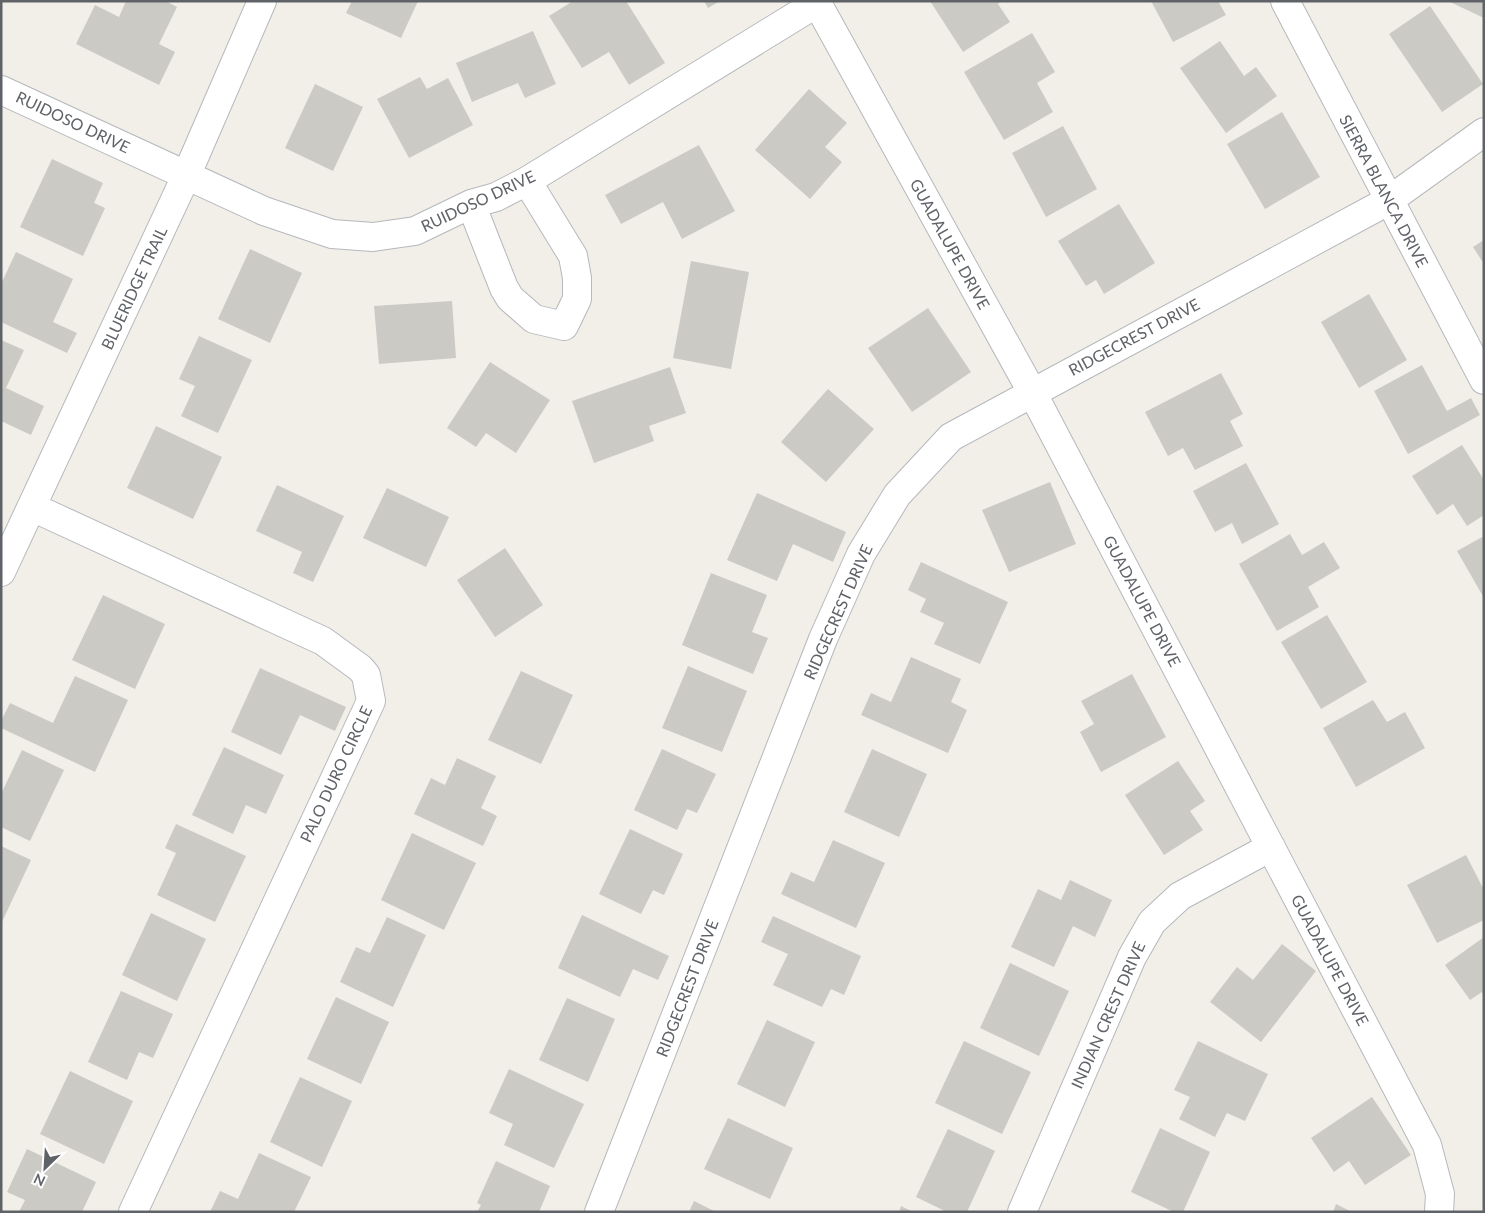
<svg xmlns="http://www.w3.org/2000/svg" width="1485" height="1213" font-family="Lato,sans-serif">
<rect width="100%" height="100%" fill="#f1efe8"/>
<path fill="#cccac5" d="M126,1H166L177,7L159,44L175,52L159,85L76,44L95,5L119,17Z
M352,1H418L401,38L346,13Z
M573,1H626L665,63L629,85L609,52L582,68L549,16Z
M704,1H720L708,8Z
M930,1H1001L998,4L1010,22L963,52Z
M1151,1H1218L1226,15L1173,42Z
M1448,1H1484V18Z
M1430,6L1483,84L1442,112L1389,34Z
M533,31L556,84L525,98L518,83L472,102L456,63Z
M1032,33L1055,72L1037,83L1053,112L1004,140L964,72Z
M1220,41L1244,76L1256,67L1277,96L1226,133L1180,68Z
M420,77L427,89L448,78L473,125L409,158L377,99Z
M315,84L363,107L333,171L285,148Z
M809,89L847,123L825,147L842,162L810,199L755,150Z
M1282,112L1320,177L1265,209L1227,144Z
M1063,126L1097,189L1046,217L1012,153Z
M699,145L735,211L682,239L663,202L621,224L605,195Z
M52,159L103,183L94,203L105,208L83,256L20,227Z
M1119,204L1155,263L1104,294L1096,280L1086,286L1058,241Z
M1484,240V264L1473,247Z
M250,249L302,273L270,343L218,319Z
M16,252L73,279L53,322L77,333L67,353L1,322V284Z
M691,261L749,272L731,369L673,358Z
M1369,294L1407,360L1359,388L1321,322Z
M452,301L456,358L379,364L374,306Z
M928,308L971,372L912,412L868,348Z
M199,336L252,360L218,433L181,416L195,386L179,379Z
M1,340L24,350L6,388L44,406L31,435L1,421Z
M490,362L550,400L516,453L486,433L476,447L447,428Z
M1422,365L1447,411L1471,398L1480,415L1408,454L1374,391Z
M670,367L686,413L649,426L654,441L594,463L572,401Z
M1221,373L1243,414L1230,421L1243,446L1195,470L1183,448L1168,456L1145,412Z
M828,389L874,429L826,482L781,442Z
M156,426L222,457L193,519L127,488Z
M1462,445L1484,480V515L1467,526L1453,504L1437,515L1412,476Z
M1246,463L1279,524L1242,544L1232,523L1215,532L1193,491Z
M1050,482L1076,544L1009,572L982,510Z
M277,485L344,516L313,582L293,573L302,552L256,531Z
M387,488L449,517L426,567L363,538Z
M757,493L846,532L833,562L793,544L777,581L727,560Z
M1290,534L1302,555L1324,542L1340,568L1308,587L1319,607L1277,631L1239,564Z
M1484,536V598L1457,551Z
M505,548L543,605L495,637L457,580Z
M921,562L1008,602L980,664L934,644L944,623L920,612L926,599L908,590Z
M711,573L767,595L752,632L768,638L753,674L682,645Z
M103,595L165,624L135,689L72,660Z
M1327,615L1367,682L1321,709L1281,642Z
M911,657L961,679L951,702L967,710L948,753L861,715L871,693L891,702Z
M688,666L747,691L722,752L662,728Z
M260,668L346,707L335,731L300,715L281,755L231,732Z
M521,671L573,695L541,764L488,740Z
M1132,674L1166,737L1101,772L1080,732L1094,724L1081,701Z
M75,676L128,700L95,772L1,728V721L10,703L53,723Z
M1373,700L1387,722L1405,712L1425,748L1356,787L1323,728Z
M224,747L284,775L266,814L246,805L233,834L192,815Z
M662,749L716,774L697,813L687,809L677,830L634,810Z
M872,749L927,774L899,837L844,812Z
M22,750L64,770L30,841L1,827V794Z
M457,758L496,776L481,808L497,816L483,846L414,814L431,778L445,785Z
M1178,761L1205,801L1190,811L1203,830L1164,855L1125,795Z
M176,824L246,856L215,922L157,895L176,853L165,848Z
M630,829L683,854L664,895L653,890L641,914L599,894Z
M412,833L476,863L444,930L381,900Z
M833,840L885,863L856,928L781,894L791,872L814,882Z
M1,846L31,860L1,924Z
M1466,855L1484,890V920L1437,943L1407,885Z
M1070,880L1112,900L1095,937L1073,926L1054,967L1011,947L1038,889L1061,900Z
M151,913L206,939L177,1001L122,975Z
M582,915L669,956L658,980L633,969L620,997L558,968Z
M773,916L861,956L844,995L831,989L822,1007L773,985L788,954L761,942Z
M387,917L426,935L393,1007L340,982L356,947L370,953Z
M1484,937V995L1482,992L1470,1000L1445,965Z
M1282,944L1316,971L1261,1042L1210,1002L1237,967L1253,980Z
M1010,963L1069,991L1039,1056L980,1028Z
M121,991L173,1014L153,1058L139,1052L127,1080L88,1062Z
M336,997L389,1022L361,1084L307,1059Z
M567,998L615,1019L588,1082L539,1060Z
M767,1020L815,1042L785,1107L737,1084Z
M964,1041L1031,1072L1002,1134L935,1103Z
M1198,1041L1268,1074L1245,1121L1227,1113L1215,1137L1179,1119L1190,1097L1174,1090Z
M509,1069L584,1104L554,1168L504,1145L513,1124L489,1113Z
M70,1071L133,1101L104,1164L40,1134Z
M300,1077L352,1101L322,1167L270,1142Z
M1372,1097L1411,1155L1365,1185L1349,1161L1334,1172L1311,1138Z
M728,1118L793,1148L770,1199L704,1169Z
M1160,1128L1210,1152L1183,1212H1174L1131,1192Z
M948,1129L995,1151L967,1212H947L916,1197Z
M27,1149L96,1182L82,1212H19L25,1200L7,1192Z
M259,1153L311,1177L294,1212H210L220,1191L238,1199Z
M496,1161L550,1186L539,1212H477L481,1205L477,1203Z
M694,1201L716,1212H689Z
M1336,1204L1352,1212H1333Z
M901,1206L913,1212H899Z"/>
<g fill="none" stroke-linecap="round" stroke-linejoin="round">
<g stroke="#b5b8bc" stroke-width="30">
<path id="minor" d="M816,1L1032,392L1427,1145L1440,1194L1439,1212
M1285,1L1484,380
M1,90L264,211L332,234L373,237L415,231L471,204L496,197L527,181L817,3
M471,204L504,288L510,298L534,319L564,326L577,299V278L573,256L527,181
M32,507L323,641L360,668L366,675L371,701L133,1212
M1,572L187,174L262,1
M599,1212L823,639L861,554L897,495L951,437L1388,201L1484,132
M1022,1212L1132,957L1152,922L1180,896L1271,847"/>
</g>
<use href="#minor" stroke="#fff" stroke-width="28"/>
</g>
<g text-anchor="middle" stroke-width="5" stroke-linejoin="round" paint-order="stroke">
<g font-size="16" fill="#5f6368" stroke="#fff">
<text transform="translate(73 122) rotate(25)" y="6">RUIDOSO DRIVE</text>
<text transform="translate(1384 191) rotate(62)" y="6">SIERRA BLANCA DRIVE</text>
<text transform="translate(478 201) rotate(-25)" y="6">RUIDOSO DRIVE</text>
<text transform="translate(950 244) rotate(61)" y="6">GUADALUPE DRIVE</text>
<text transform="translate(134 288) rotate(-65)" y="6">BLUERIDGE TRAIL</text>
<text transform="translate(1134 337) rotate(-28)" y="6">RIDGECREST DRIVE</text>
<text transform="translate(1142 601) rotate(62)" y="6">GUADALUPE DRIVE</text>
<text transform="translate(838 612) rotate(-66)" y="6">RIDGECREST DRIVE</text>
<text transform="translate(336 774) rotate(-65)" y="6">PALO DURO CIRCLE</text>
<text transform="translate(1330 960) rotate(62)" y="6">GUADALUPE DRIVE</text>
<text transform="translate(687 988) rotate(-69)" y="6">RIDGECREST DRIVE</text>
<text transform="translate(1108 1015) rotate(-66)" y="6">INDIAN CREST DRIVE</text>
</g>
</g>
<rect width="1485" height="1213" fill="none" stroke="#5f6368" stroke-width="5"/>
<g transform="translate(45 1168) rotate(205)" stroke="#ffffff" stroke-width="4" paint-order="stroke">
<path d="M0-4L9 19L0 12L-9 19Z" fill="#5f6368"/>
<text y="-8" font-size="14" font-weight="bold" text-anchor="middle" fill="#5f6368">N</text>
</g>
</svg>
